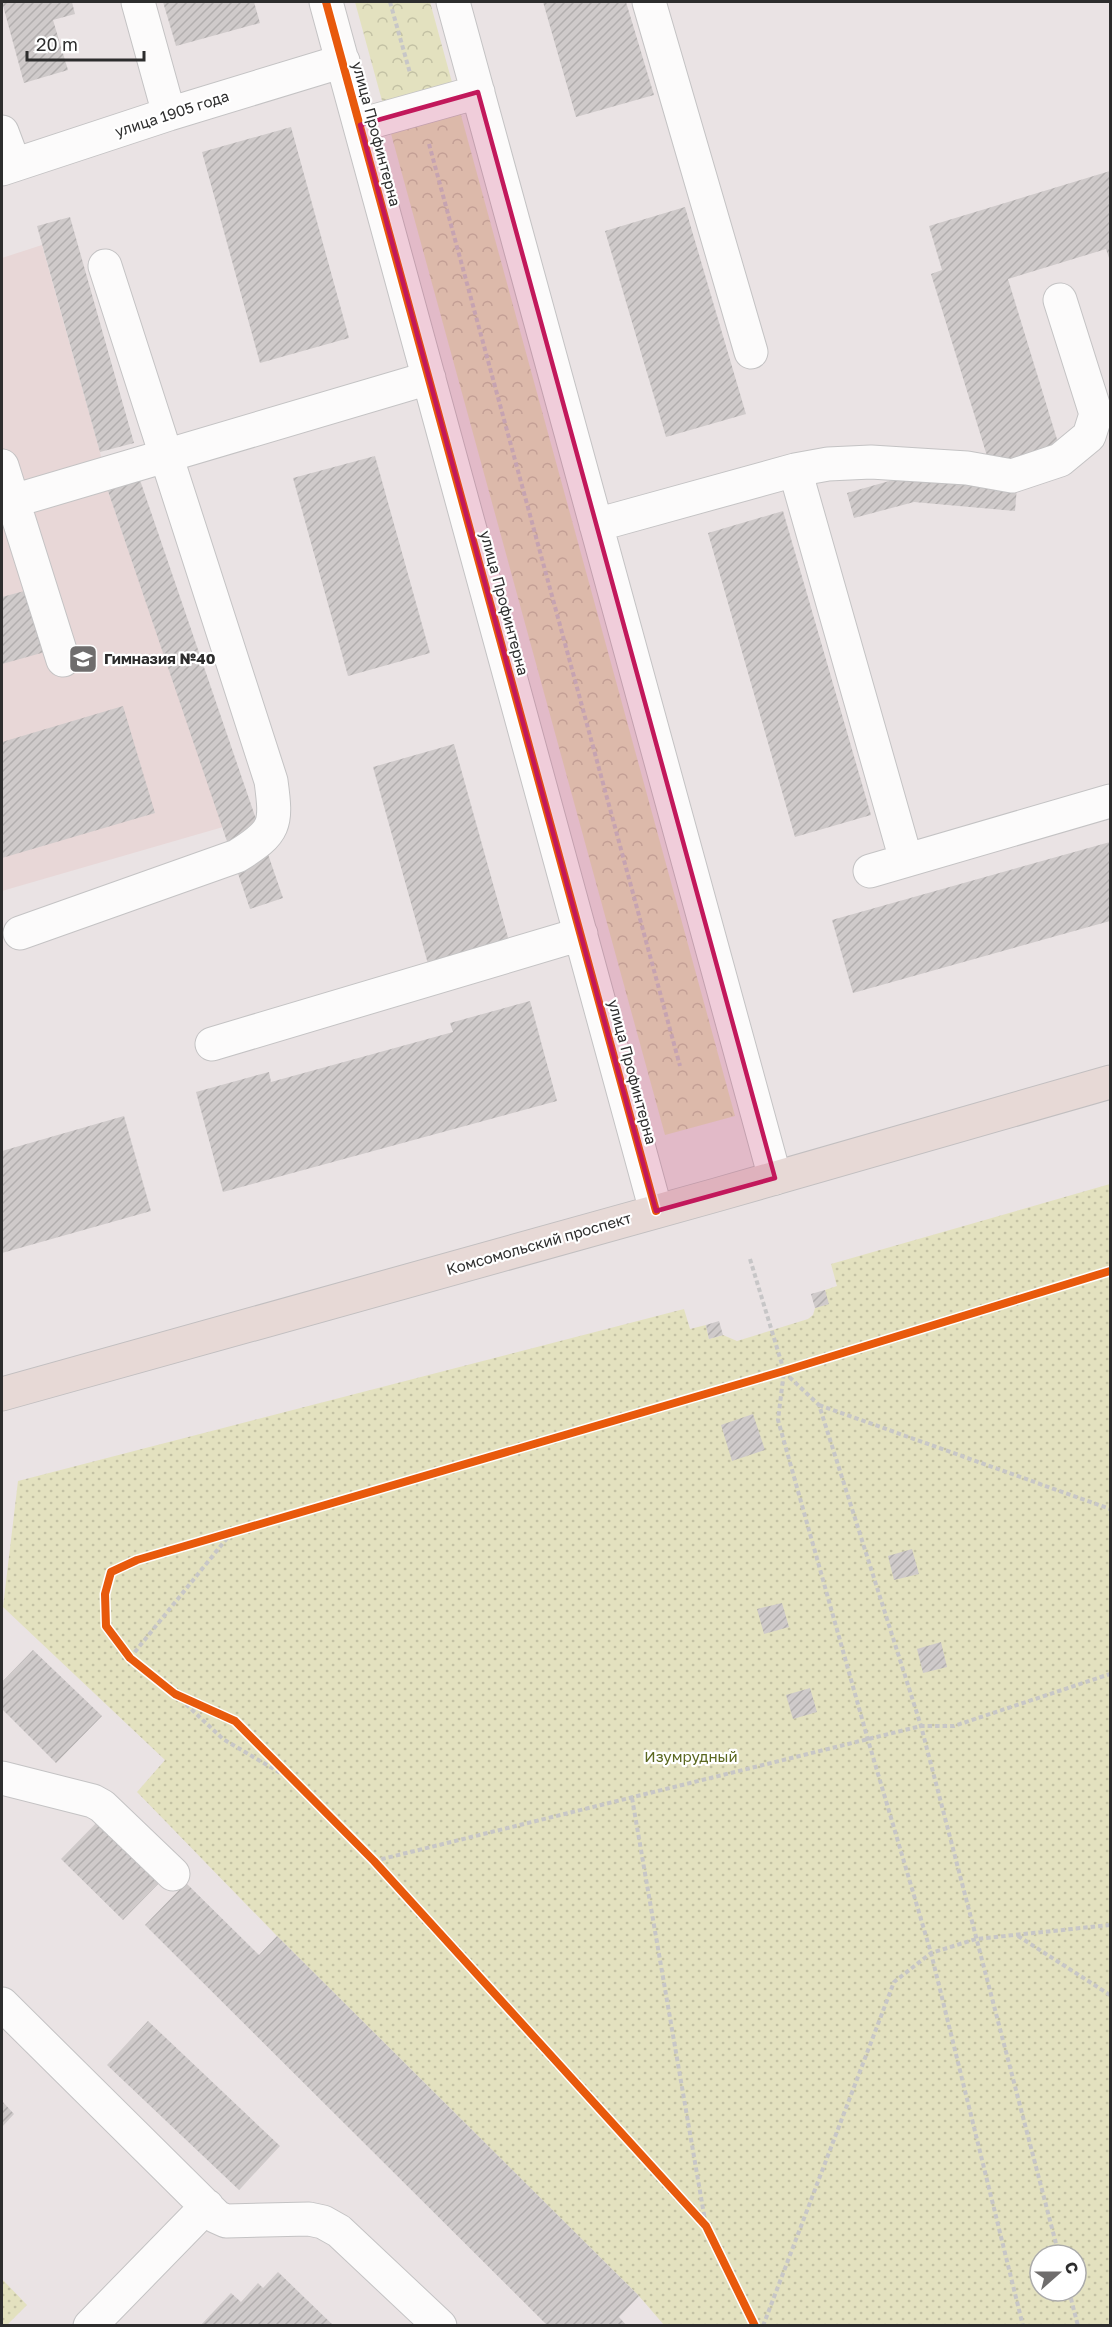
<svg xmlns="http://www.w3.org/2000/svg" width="1112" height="2327" font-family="'Golos Text',sans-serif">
<defs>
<pattern id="grass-dots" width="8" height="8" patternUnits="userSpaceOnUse" patternTransform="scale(1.5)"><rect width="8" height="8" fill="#e3e1bf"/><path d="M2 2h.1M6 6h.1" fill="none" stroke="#c3c1a4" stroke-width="1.8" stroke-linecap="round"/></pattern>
<pattern id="forest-crowns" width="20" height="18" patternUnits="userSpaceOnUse" patternTransform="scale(1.5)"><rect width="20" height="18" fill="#e3e1bf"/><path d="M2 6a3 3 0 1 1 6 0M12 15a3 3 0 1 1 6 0" fill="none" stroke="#c3c1a4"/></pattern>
<pattern id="building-hatch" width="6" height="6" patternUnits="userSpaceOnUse" patternTransform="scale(1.5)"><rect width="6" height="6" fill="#cfcaca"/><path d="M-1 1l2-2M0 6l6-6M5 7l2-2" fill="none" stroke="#b2aeae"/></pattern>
</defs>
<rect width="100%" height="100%" fill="#eae3e4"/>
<path fill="#e8d7d7" d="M42,245L100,452L108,491L223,827L2,891V258Z"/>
<path fill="url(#grass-dots)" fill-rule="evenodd" d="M1110,1184V2325H664L639,2296L277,1936L137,1792L165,1760L3,1607L18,1481L684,1309L690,1329L706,1325L709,1339L723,1335L737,1341L808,1319L813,1315L815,1308L828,1304L825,1290L837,1286L831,1264ZM1040,2255H1076V2291H1040Z
M2,2279L27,2305L7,2325H2Z"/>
<path fill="url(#forest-crowns)" d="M355,2H430L735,1116L665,1135Z"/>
<path fill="url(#building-hatch)" d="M2,2H72L75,14L53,20L68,70L24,83Z
M163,2H254L260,23L176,46Z
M543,2H626L654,95L576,117Z
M291,127L349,338L260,363L202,152Z
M1110,171V261L1106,249L1008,279L1060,449L991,469L931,274L942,270L929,226Z
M685,207L746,414L666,437L605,231Z
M70,217L134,443L100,452L37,226Z
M375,456L430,653L348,676L293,478Z
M907,476L1017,487L1015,511L914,502L854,518L847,493Z
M140,480L283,898L250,909L108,491Z
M783,511L871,815L795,837L708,533Z
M28,590L45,652L2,664V597Z
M123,706L155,813L2,858V742Z
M454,744L509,941L428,964L373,767Z
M1110,842V921L853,993L832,920Z
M530,1001L557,1101L223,1192L196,1092L269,1072L271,1082L453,1032L450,1023Z
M124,1116L151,1211L2,1253V1151Z
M825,1290L829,1304L815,1308L811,1294Z
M719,1321L723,1335L709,1339L706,1325Z
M753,1414L765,1450L732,1461L721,1425Z
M912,1549L919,1574L894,1580L888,1556Z
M782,1603L789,1627L764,1634L757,1609Z
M941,1642L947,1667L923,1673L917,1649Z
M33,1650L102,1716L56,1763L2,1709V1682Z
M810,1688L817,1712L793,1719L786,1695Z
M103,1816L165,1877L123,1920L61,1859Z
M186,1883L259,1955L277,1936L639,2296L619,2317L627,2326H548L145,1925Z
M148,2021L280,2146L239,2190L107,2065Z
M2,2101L14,2114L2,2127Z
M278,2272L334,2326H200L231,2293L241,2302L258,2283L263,2288Z"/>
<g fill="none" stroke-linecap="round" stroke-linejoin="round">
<g stroke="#c4c3c4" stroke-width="35">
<path id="minor" d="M138,2L169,114
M326,2L656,1211
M453,2L775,1178
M649,2L751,352
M360,125L478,92
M2,132L14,164
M2,169L169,114L343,61
M2,466L63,660
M795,470L906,860
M13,501L429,378
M596,525L795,470L828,464L871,462L967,468L1012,476L1060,460L1089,436L1096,414L1060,300
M870,871L1110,801
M20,933L237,856C276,832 277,825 271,781L105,266
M212,1044L581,934
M2,1778L93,1801L102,1806L173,1874
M2,2004L217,2217L226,2221L309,2219L323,2222L339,2231L440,2326
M90,2326L207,2206"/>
</g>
<g stroke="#c2bfc0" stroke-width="35">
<path id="major" d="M2,1394L716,1195L1110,1082"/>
</g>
<path stroke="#c7c6c7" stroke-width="4" stroke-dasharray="4.5 3" stroke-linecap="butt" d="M390,2L410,73
M429,144L680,1066
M750,1259L784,1371L778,1420L868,1740L931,1953L1023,2326
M784,1372L819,1405L921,1726L1059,2255
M819,1405L1110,1509
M130,1658L232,1532
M175,1694L223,1739L294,1781
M632,1798L706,2226
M374,1861L921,1726H954L1110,1674
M1018,1936L1110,1995
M1069,2291L1078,2326
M763,2326L894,1982L931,1953L976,1939L1110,1925"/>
<use href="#minor" stroke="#fcfbfb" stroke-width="33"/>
<use href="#major" stroke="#e7d9d6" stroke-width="33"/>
<g stroke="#fff" stroke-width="11">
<path id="cycleway" d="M326,2L656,1211
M755,2326L706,2226L374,1861L235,1721L175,1694L130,1658L106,1626L105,1594L111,1572L137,1560L784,1371L1110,1271"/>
</g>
<use href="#cycleway" stroke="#e8590c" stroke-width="8"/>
</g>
<path fill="#c2185b" fill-opacity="0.2" stroke="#c2185b" stroke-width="4.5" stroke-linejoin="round" d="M478,92L775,1178L656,1211L360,125Z"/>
<defs>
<g id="school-square" transform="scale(1.5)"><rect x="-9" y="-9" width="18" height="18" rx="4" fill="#6f6d6d" stroke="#fff"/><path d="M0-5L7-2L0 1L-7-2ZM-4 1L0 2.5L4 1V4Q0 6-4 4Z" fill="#fff"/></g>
</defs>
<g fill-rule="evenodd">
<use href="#school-square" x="83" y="659"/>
</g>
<g text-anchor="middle" stroke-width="4.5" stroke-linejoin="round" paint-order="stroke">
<g font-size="15" fill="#2d2d2d" stroke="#fff">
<text transform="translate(172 114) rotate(-18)" y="5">улица 1905 года</text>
<text transform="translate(376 134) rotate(75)" y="5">улица Профинтерна</text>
<text transform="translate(504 603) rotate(75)" y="5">улица Профинтерна</text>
<text transform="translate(632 1072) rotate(75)" y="5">улица Профинтерна</text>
<text transform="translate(539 1244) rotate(-16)" y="5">Комсомольский проспект</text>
</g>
<g font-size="15" font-weight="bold" fill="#2d2d2d" stroke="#fff" text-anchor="start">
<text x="104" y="664">Гимназия №40</text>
</g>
<g font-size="15" fill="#5a671f" stroke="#fff">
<text x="691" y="1762">Изумрудный</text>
</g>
</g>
<rect width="1112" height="2327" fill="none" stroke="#2d2d2d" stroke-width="6"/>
<g transform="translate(1058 2273) rotate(69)"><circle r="28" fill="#ffffff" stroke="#ababab" stroke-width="1.5"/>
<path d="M0-4.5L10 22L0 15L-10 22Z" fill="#6f6d6d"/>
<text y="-9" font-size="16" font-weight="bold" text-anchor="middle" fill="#2d2d2d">С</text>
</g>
<path d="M27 51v9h117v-9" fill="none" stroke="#2d2d2d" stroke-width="3"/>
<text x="36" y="51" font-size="18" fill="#2d2d2d" stroke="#ffffff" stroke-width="4.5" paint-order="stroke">20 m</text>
</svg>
